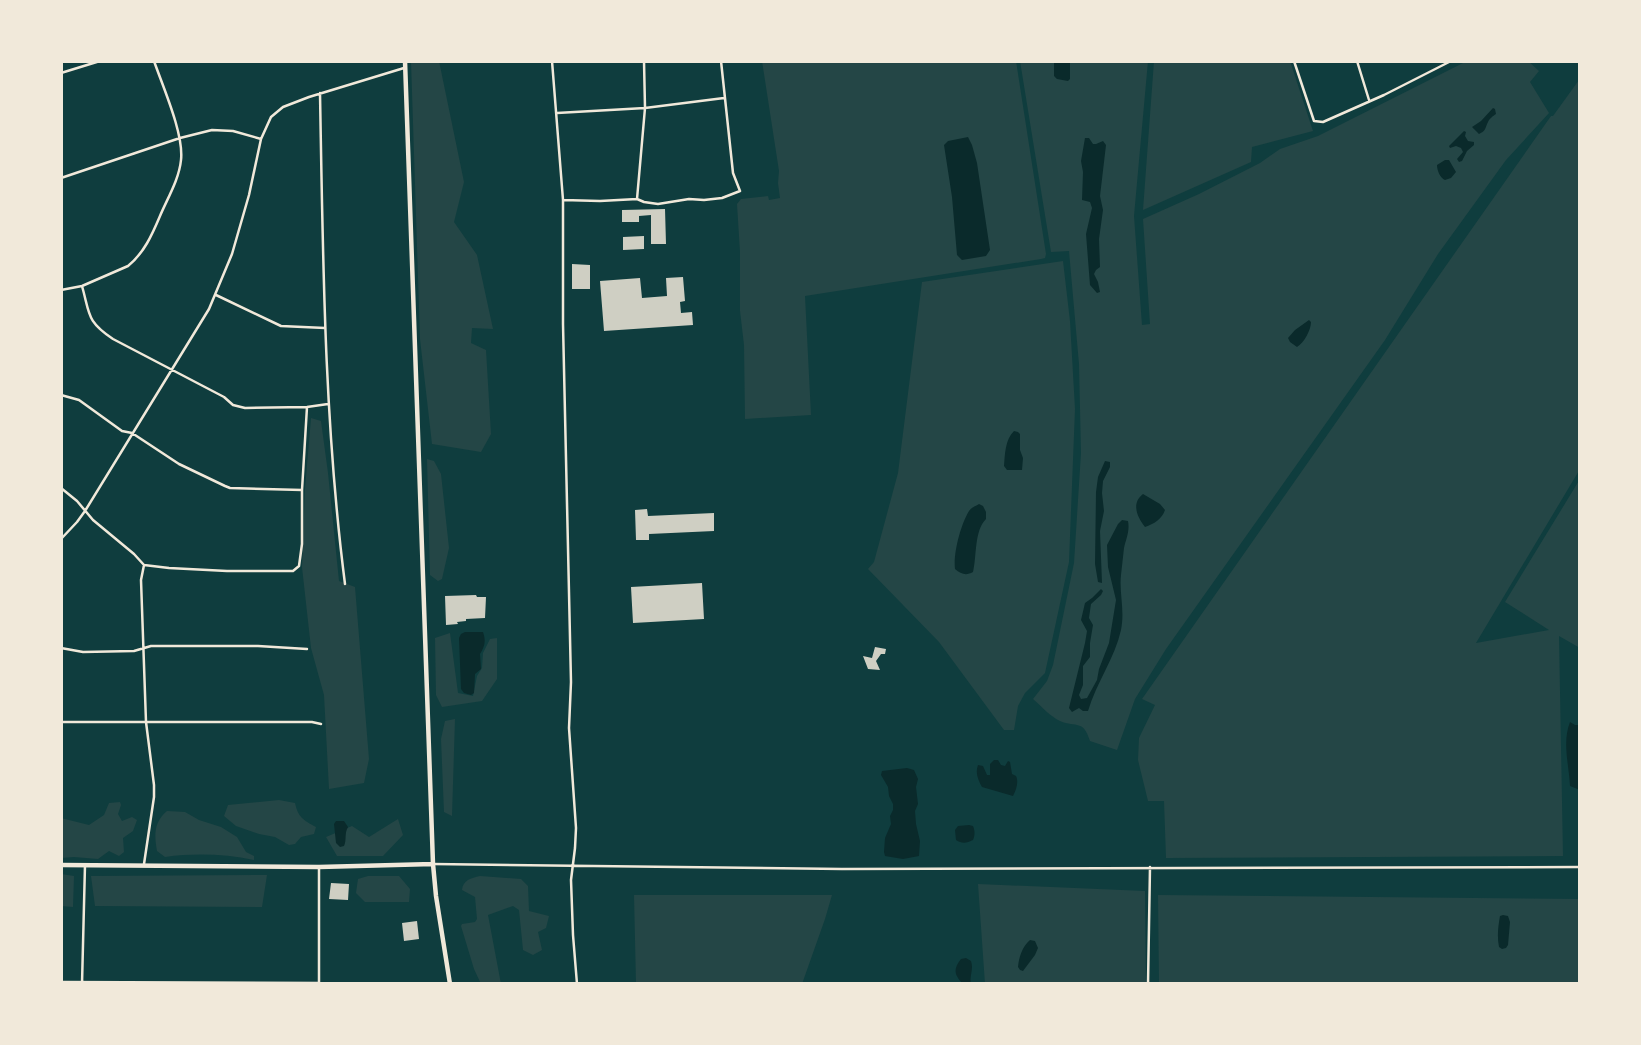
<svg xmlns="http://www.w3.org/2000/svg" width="1641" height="1045" font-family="'Golos Text',sans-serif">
<rect width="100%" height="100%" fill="#0f3d3e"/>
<path fill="#244646" d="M411,61H439L464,182L454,222L477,255L493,329L472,328L471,343L486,350L491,434L481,452L432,444L420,339Z
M762,61H1016L1046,254L1045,258L1041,259L805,296L811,415L745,419L744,345L740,311V252L737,204L741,199L768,196L769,200L780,198L778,183L779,171Z
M1020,61H1148L1134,216L1142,325L1150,324L1143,219L1199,194L1260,163L1280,149L1318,136L1467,61H1528L1539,71L1530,82L1549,113L1506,160L1438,254L1385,340L1166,649L1135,699L1117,750L1090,741C1083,719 1077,728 1060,721C1051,717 1041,706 1033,699L1047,681L1053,665L1074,563L1081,453L1079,364L1069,251L1051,252Z
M1154,61H1290L1313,131L1252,147L1251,162L1143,210Z
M1579,80L1580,469L1476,643L1549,630L1505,602L1580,479V648L1559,636L1563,856L1166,858L1164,801H1148L1138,760L1139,738L1155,705L1142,699L1551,116H1553Z
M1063,261L1070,321L1075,409L1069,562L1045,673L1025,693L1018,706L1014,730H1004L939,642L868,569L874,562L898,473L922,282Z
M311,418L321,421L328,473L339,581L355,587L369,759L364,783L329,789L324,695L311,648L302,567L305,489Z
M427,459L434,461L441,474L449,548L442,579L438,581L430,575Z
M450,633L458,693L473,696L477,676L482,668L483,653L490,639L497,638V679L482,701L442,707L436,695L435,638Z
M455,719L452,816L444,812L441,739L445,721Z
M279,800L295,803C298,817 303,820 316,827L314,834L301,837L295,844L289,845L275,837L259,834L236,826L224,816L228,805Z
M120,802L121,805L118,814L122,821L132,817L137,820L133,831L123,838L124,852L119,856L109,851L98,859L74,857L61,858V818L89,825L104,815L109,803Z
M167,811L185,812L199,820L221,827L237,837L246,852L254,856V860C225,854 195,853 165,857L157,851C154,835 154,822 167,811Z
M398,819L403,835L383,856H337L326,837L352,826L369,837Z
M61,874L74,876L73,907L61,906Z
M267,875L262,907L95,906L91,876Z
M368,876H399L410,889L409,902H365L356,893L358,879Z
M480,876L521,879L528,886L529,911L549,916L546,928L538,932L542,950L533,955L523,950L519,910L513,906L488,915L501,984H481L474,969L461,926L462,924L475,922L477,919L475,897L462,890C463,880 471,878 480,876Z
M978,884L1145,891L1146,984H985Z
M634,895H832L825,919L802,984H636Z
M1158,895L1580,899V984H1159Z"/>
<path fill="#0a2a2b" d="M1054,61H1070V79L1068,81L1057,79L1054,76Z
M1493,108L1495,109L1496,114C1493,116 1489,119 1488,122C1485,128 1486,131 1479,134L1472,127L1481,121Z
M1464,131L1466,132L1465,136L1468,141L1474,142V145L1467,151L1462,161L1459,162L1457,159L1463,152L1461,148L1456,146L1450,148L1449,146Z
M968,137L972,145L977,163L990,250L986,256L962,260L957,255L952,197L944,145L948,141Z
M1085,138H1089L1093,144H1096L1103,141L1106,145L1100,196L1103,210L1099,239L1100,267L1096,270L1094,274L1098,282L1100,292L1097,293L1090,285L1086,234L1092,208L1090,202L1082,200L1083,172L1081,161Z
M1445,160H1449L1456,172L1451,178L1445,180C1440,178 1437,170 1437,165Z
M1309,320L1311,322C1311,330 1304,343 1297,347L1290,342L1288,338L1295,330Z
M1014,431L1018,432L1020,434V450L1023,458L1022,470H1007L1004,466C1005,454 1005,440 1014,431Z
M1105,461L1110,462V467L1103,481L1102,493L1104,511L1100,531L1102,583L1098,582L1095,564L1096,492L1098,477Z
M1143,494L1160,504L1165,510C1162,519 1154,524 1145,527C1137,517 1131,503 1143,494Z
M979,504L983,506L986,512V519C974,531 977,556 973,572C966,576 961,574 955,569C953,553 961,524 969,511C972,507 974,507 979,504Z
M1122,520L1128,521C1130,531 1126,539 1124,548C1123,557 1122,566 1121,575C1119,593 1125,610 1121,630C1115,658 1096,683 1088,711H1083L1079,708L1072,712L1069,708L1085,643L1087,631L1081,620L1085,603L1092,598L1101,589L1103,591L1101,595L1091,604L1089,618L1093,625L1090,643V657L1083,666V685L1079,695L1081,699L1087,698L1097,680L1099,669L1109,643L1116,600L1108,567L1107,545L1118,524Z
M465,632H483C486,641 485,646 480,654L481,669L475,674L474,693L471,695L464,693L461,689L459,638L461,634Z
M1570,722L1575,725H1580V790L1570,786C1569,765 1562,742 1570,722Z
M994,760H998L1001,765L1005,766L1008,761L1010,762L1012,774L1016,776C1019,782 1016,790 1013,796L982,787C978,780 975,773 978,765L983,766L987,775H990V764Z
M907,768L914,770L918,779L916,787L918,804L915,811L916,824L920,841L919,856L903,859L885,856L884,852L885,838L891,824L890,816L893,810V804L889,796L888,787L881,775L882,771Z
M336,821H344L348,827C344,834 347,840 344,846L340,847L336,843L334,824Z
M969,825L973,826C975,831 975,835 973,840C967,843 962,844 956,840L955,830L958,826Z
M1503,915L1508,916L1510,922L1508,945L1506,948L1502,949L1499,947C1497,937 1498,927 1500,916Z
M1030,940L1035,941L1038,948L1035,955L1023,971L1020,970L1018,967C1019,957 1022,947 1030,940Z
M966,958L971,961C974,970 969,976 971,984H963C954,975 953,969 961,959Z"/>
<path fill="#cfcfc3" d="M665,209L666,244H651V215L639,216V222H622V210Z
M644,236V249L623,250V237Z
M572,264L590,265V289H572Z
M683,277L685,301L680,302L681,313L692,312L693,325L604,331L600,281L640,278L642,298L667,296L666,278Z
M647,509L648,516L714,513V531L649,534V540H636L635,510Z
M702,583L704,619L633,623L631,587Z
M476,595L477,597H486L485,618L466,619V621L457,622L458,624L446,625L445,596Z
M875,647L886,649L885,654H881L876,661L880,670L868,669L863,656L872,658Z
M331,883L349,884L348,900L329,899Z
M417,921L419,939L404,941L402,923Z"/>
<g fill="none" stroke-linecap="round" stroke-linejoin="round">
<path stroke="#f1e9da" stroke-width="2.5" d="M552,61L563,200V324L571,682L569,728L576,828L575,848L571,880L573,935L577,984
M1294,61L1314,121L1323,122L1384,95L1451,61
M1357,61L1369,100
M61,73L100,61
M320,93C323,257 324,421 345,584
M557,113L645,108L724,98
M61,178L180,138L212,130L233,131L261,139
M637,199L645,108L644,61
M563,200L600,201L637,199L644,202L658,204L689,199L704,200L722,198L740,191L733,173L721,61
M82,286C90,314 86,321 113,339L224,397L233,405L245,408L307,407L328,404
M61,290L82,286L128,266C144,253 152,235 160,216C167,199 179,180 181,160C184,134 163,87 154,61
M216,295L281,326L325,328
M61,395L79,400L122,431L132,433L179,464L225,486L230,488L302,490
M61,488L77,501L93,520L134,554L144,565L169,568L227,571H293L299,566L302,544V490L307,407
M61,539L77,522L85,511L209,309L232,254L249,195L261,139L271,117L283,107L309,97L404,68
M144,565L141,580L146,722L154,785V797L144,864
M61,648L83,652L134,651L151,646H258L307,649
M61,722H312L321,724
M433,864L842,869L1580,867
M61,982L319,983
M319,983V867
M82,984L85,865
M1148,984L1150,867"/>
<path stroke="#f1e9da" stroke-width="4.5" d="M405,61L433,864L436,896L450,984
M61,865L319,867L433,864"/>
</g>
<rect width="1641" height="1045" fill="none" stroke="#f1e9da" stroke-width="126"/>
</svg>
